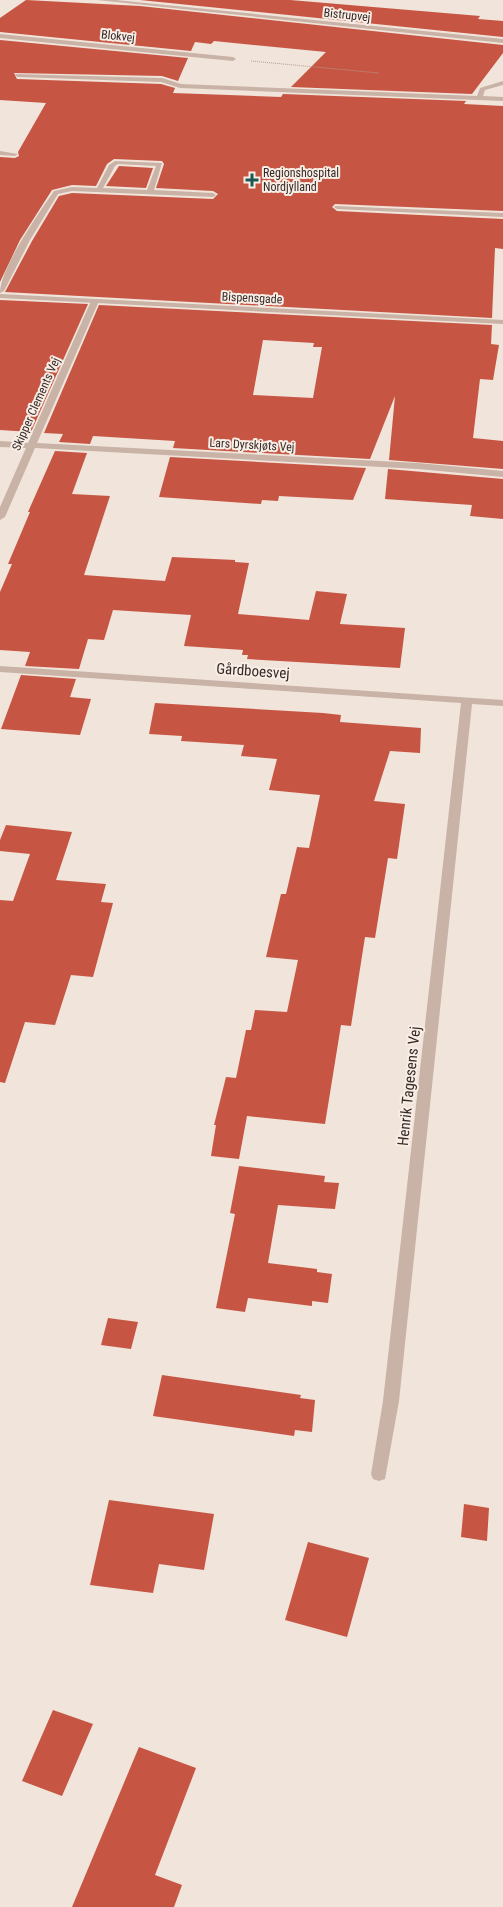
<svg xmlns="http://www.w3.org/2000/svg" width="503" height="1907" font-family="'Roboto Condensed',sans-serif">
<rect width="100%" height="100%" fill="#f1e4da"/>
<path fill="#c65543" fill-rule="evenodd" d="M26,0L140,6L503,45V53L472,94L291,87L326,52L214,41L211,44L195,42L191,51L0,32V18Z
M140,0H290L480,16L478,19L503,21V37Z
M0,40L188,58L178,81L162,76L14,73L17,79L161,84L175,88L173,93L281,97L283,94L466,101L464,104L503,106V211L335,204L332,207L337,211L503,219V249L495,248L492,318L5,292L32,241L59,196L72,193L213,199L218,194L213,191L156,188L164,164L162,161L114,159L107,164L96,186L72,185L52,190L20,240L0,282V157L15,158L19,156L18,152L46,103L0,100Z
M119,166L153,168L146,188L106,186Z
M0,300L88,304L31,432L0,430Z
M99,305L492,325L491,344L499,345L493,380L480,379L473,438L503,441V469L389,460L395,396L370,459L173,448L175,441L93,436L90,444L59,442L63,434L44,433ZM263,340L314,343L313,347H322L313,398L253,395Z
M55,451L87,453L72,494L110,496L84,575L165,581L172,557L235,560V562L249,563L238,614L309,620L316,591L347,594L340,624L405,628L400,668L247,659L248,655H242L243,650L184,646L191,615L113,610L104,640L88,639L79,669L25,666L30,652L0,650V592L12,564H8L30,512H28Z
M170,457L366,468L353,500L279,496L278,501L262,500L261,504L159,497Z
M388,469L503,479V519L470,516L472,505L385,499Z
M21,675L76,679L70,697L91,699L80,735L1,729Z
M155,703L323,713L341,715L340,722L421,728L420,753L390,751L374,801L405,804L397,859L388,858L375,938L365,937L351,1026L341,1025L325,1124L247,1116L239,1159L211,1156L216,1125H214L226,1077L236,1078L246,1030H251L255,1010L287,1012L298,960L266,957L281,894H286L297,847L309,848L320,795L269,790L277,759L241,756L244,745L181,741L182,736L149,734Z
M6,825L72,832L56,880L106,884L101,902L113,903L93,977L71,975L55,1025L25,1022L5,1083L0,1082V900L13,901L30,854L0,851V840Z
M239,1166L325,1176L324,1182L339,1183L335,1209L278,1205L268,1263L317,1269V1272L332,1274L328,1303L312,1301V1306L248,1298L245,1312L216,1308L235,1214L230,1213Z
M108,1318L138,1322L131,1349L101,1345Z
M162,1375L301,1395L300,1398L315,1400L312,1432L295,1430L294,1436L153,1416Z
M109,1500L214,1514L204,1570L159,1564L153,1593L90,1585Z
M464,1504L489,1508L487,1541L461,1537Z
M308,1542L369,1558L347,1637L285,1620Z
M53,1710L93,1724L62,1796L22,1781Z
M139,1747L196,1768L155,1875L182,1885L174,1907H72Z"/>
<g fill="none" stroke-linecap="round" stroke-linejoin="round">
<path stroke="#b59c90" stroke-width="1" stroke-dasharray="1 1" stroke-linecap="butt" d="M251,61L379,73"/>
<path fill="#c9b2a6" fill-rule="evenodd" d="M15,74L162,78L181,84L477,96L480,88L503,81V85L485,90L483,96L503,97V101L180,88L161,82L17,77Z
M0,151L18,154L15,156L0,155Z
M115,161L162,163L154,190L213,193L216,195L213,197L72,191L58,194L30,240L4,291L0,293C0,268 39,213 54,191L72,187L97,188L109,165ZM118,164L156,166L147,190L103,188L115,166Z
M335,206L503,213V217L337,209L334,207Z"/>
<path fill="#c9b2a6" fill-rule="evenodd" d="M97,0H116L503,39V43Z
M0,34L233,57L236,59L233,61L0,38Z
M92,299L99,301L37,443L418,463L503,471V477L418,469L35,448L5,517L0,520V507L26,448L0,447V441L28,443Z
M0,666L503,700V706L472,704L399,1401L385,1479L379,1481L373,1479L371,1474L383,1401L461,703L0,672Z"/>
<path fill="#c9b2a6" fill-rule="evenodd" d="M0,294L503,320V324L0,298Z"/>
</g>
<path fill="#1c5754" stroke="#f9eee6" stroke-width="2" d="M249.5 172.5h5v5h5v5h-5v5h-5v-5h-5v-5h5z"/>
<g text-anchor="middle" stroke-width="4" stroke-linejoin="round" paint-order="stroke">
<g font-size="12" fill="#352a27" stroke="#f9eee6">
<text transform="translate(347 15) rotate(6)" y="4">Bistrupvej</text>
<text transform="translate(118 36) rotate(6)" y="4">Blokvej</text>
<text transform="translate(252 298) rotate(3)" y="4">Bispensgade</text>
<text transform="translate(36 404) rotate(-66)" y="4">Skipper Clements Vej</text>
<text transform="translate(252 445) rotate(3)" y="4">Lars Dyrskjøts Vej</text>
</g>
<g font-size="12" fill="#352a27" stroke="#f9eee6" text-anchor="start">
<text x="263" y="177">Regionshospital<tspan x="263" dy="14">Nordjylland</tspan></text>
</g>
<g font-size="15" fill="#352a27" stroke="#f9eee6">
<text transform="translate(253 671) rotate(4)" y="5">Gårdboesvej</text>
<text transform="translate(409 1086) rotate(-84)" y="5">Henrik Tagesens Vej</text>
</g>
</g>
</svg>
